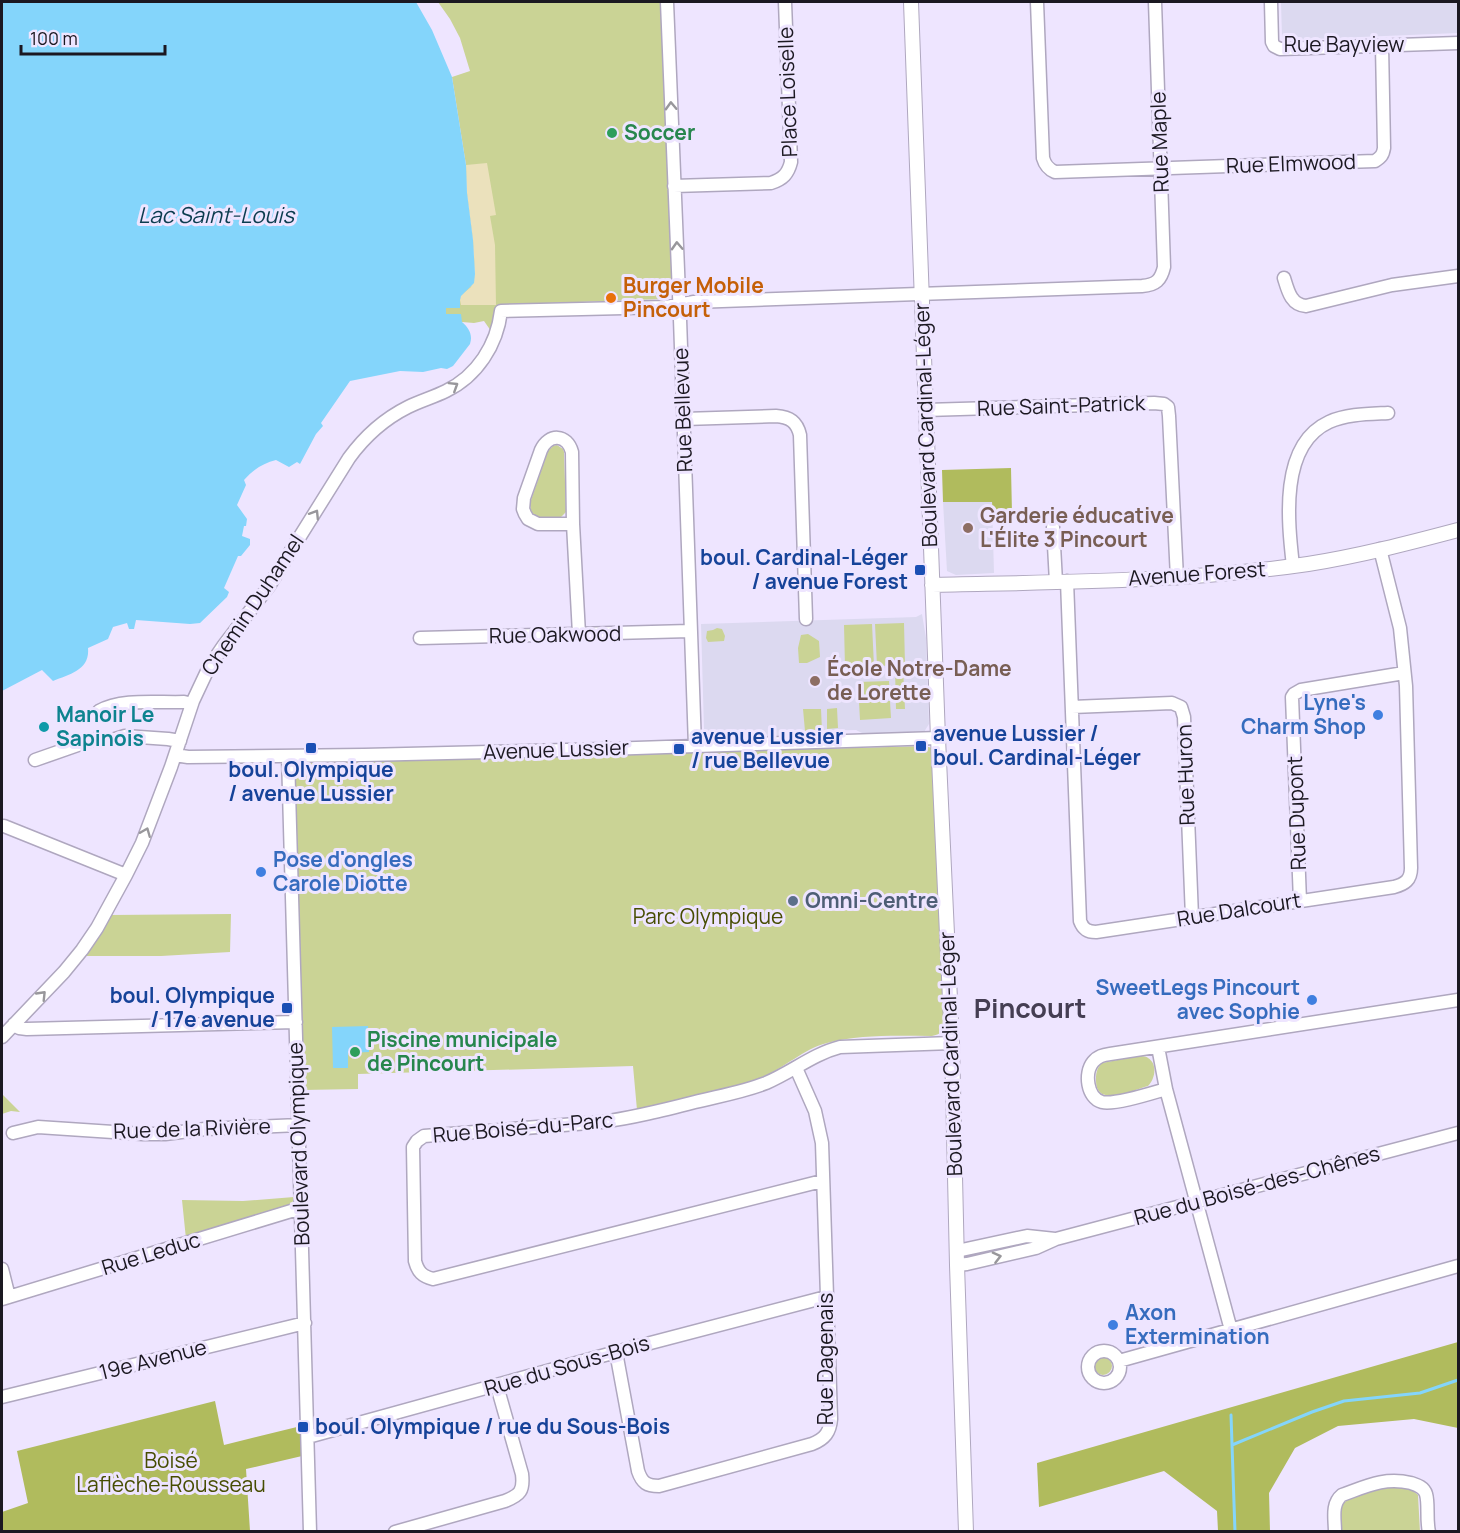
<svg xmlns="http://www.w3.org/2000/svg" width="1460" height="1533" font-family="Manrope,sans-serif">
<rect width="100%" height="100%" fill="#eee5ff"/>
<path fill="#dcd9f0" d="M1281,2H1458V33L1287,40L1282,37Z
M943,502H992L994,573L956,575L947,571Z
M922,614L926,638L929,724L924,732L919,734H891L883,733H862L856,730L805,731L780,739L717,741L716,735L714,732L707,731L704,729L701,624L916,617Z"/>
<path fill="#cad395" d="M438,2H662L673,283C672,291 670,295 663,299L497,305L496,312L491,331L484,321L474,323L462,322L446,314V308L460,300L461,295L474,283L475,274L473,240L467,193L466,165L452,77L470,71L460,38L450,19Z
M557,445L563,449L564,452L566,512L561,517C548,518 530,523 530,503L548,451L553,446Z
M904,623L905,665L877,666L875,624Z
M872,624L874,666L845,667L844,625Z
M717,628L722,629L725,636L724,641L708,642L706,638L707,631L713,630Z
M808,634L819,641L820,657L807,663H799L798,648L801,635Z
M903,668L905,709H896L895,669Z
M889,681L890,699L859,700L858,682Z
M890,701L891,718L860,720L859,702Z
M837,708L838,728L827,729V709Z
M803,709H821L822,731H805Z
M925,746L932,748L933,751L944,1024C944,1032 940,1034 932,1036C897,1036 861,1034 827,1043C803,1049 785,1068 762,1077C723,1092 678,1100 637,1110L633,1066L358,1074V1089L303,1090L294,776L299,766L304,763Z
M231,914L230,952L161,956H83L110,915Z
M1138,1056C1140,1056 1146,1056 1148,1058C1158,1064 1155,1079 1148,1086C1133,1090 1096,1108 1096,1081C1096,1074 1096,1069 1102,1063Z
M2,1094L20,1112L11,1111L2,1114Z
M294,1197L292,1204L288,1207L186,1239L182,1200L243,1201Z
M1094 1366a9 9 0 1 1 18 0a9 9 0 1 1-18 0Z
M1395,1487L1412,1490L1418,1495L1420,1532L1342,1531C1342,1524 1339,1514 1341,1507C1345,1495 1384,1488 1395,1487Z"/>
<path fill="#b0bb5d" d="M1011,468L1012,513L993,514L992,502H943L942,470Z
M1458,1342V1428L1414,1419L1338,1426L1295,1448L1269,1493L1270,1531H1218L1217,1511L1164,1471L1039,1507L1037,1463Z
M215,1401L224,1445L301,1426L302,1456L246,1469L250,1531H2V1512L28,1503L17,1451Z"/>
<path fill="#ebe1bc" d="M487,163L496,215L490,216L495,245L496,305H461L460,300L461,295L471,287L475,274L473,240L467,193L466,165Z"/>
<path fill="#84d5fb" d="M2,2H416L432,30L452,77L466,165L467,193L473,240L475,274L474,283L461,296L460,300V308H446V314H461L462,322C469,328 473,335 470,344L453,366L447,369L441,368L423,372L400,371L350,381L321,423L323,426L316,434L300,464L297,462L289,467L276,460C263,463 253,470 244,480L246,485L237,505L247,519L246,526H244L242,536L250,539V545L241,556H238L224,588L229,592L227,597L200,623L190,624L136,620L134,629H129L127,623L113,627L108,639L88,648C90,670 70,674 53,681L42,670L2,691Z
M368,1026L369,1052L348,1053V1068H333L332,1027Z"/>
<g fill="none" stroke-linecap="round" stroke-linejoin="round">
<path stroke="#84d5fb" stroke-width="3" d="M1231,1415L1235,1532
M1232,1445L1312,1412L1344,1401L1420,1393L1458,1380"/>
<g stroke="#afa7bf" stroke-width="15">
<path id="minor" d="M667,2L680,319L695,746
M1037,2L1043,158C1045,165 1048,169 1055,172L1375,161C1381,157 1383,155 1384,148L1382,46
M1271,2L1272,42L1274,46L1280,49L1458,43
M674,186L771,183C783,179 788,174 791,162L785,2
M1284,278C1288,291 1291,305 1306,306L1392,285L1458,276
M926,410L1154,403L1164,404L1168,407L1169,416L1177,578
M684,419L776,416C790,417 797,422 800,435L806,619
M573,524H538L528,519L525,514L523,509L524,498L541,450C549,433 567,434 572,452L573,524L579,634
M1053,527L1056,582
M1293,566C1288,522 1279,445 1329,422C1347,414 1368,414 1388,413
M1067,581L1080,921C1083,929 1087,932 1096,932L1394,887C1405,884 1411,880 1411,868L1406,686L1400,628L1380,549
M420,638L690,631
M1072,707L1172,703L1181,707L1184,717L1192,917
M99,711C122,698 157,703 184,702L192,704
M175,755L188,757L364,755L606,749L938,738
M288,756L310,1532
M35,760L95,739L112,740L125,736L168,739L180,741
M4,826L126,875
M1300,901L1292,697L1294,694L1301,690L1404,673
M14,1024L19,1028L27,1029L296,1022
M2,1037L64,972L82,950L97,928L126,875L142,843L171,767L193,701L209,667L224,645L269,586L349,458C365,436 384,419 408,407C420,401 434,397 446,391C477,376 497,345 501,311L666,307L694,302L1142,286C1156,285 1161,280 1164,267L1155,2
M1158,1047L1166,1089L1231,1330
M1166,1089C1152,1093 1115,1105 1102,1102C1087,1098 1084,1073 1093,1062C1098,1056 1103,1055 1110,1054L1458,1000
M13,1133L38,1127L143,1134H165L205,1129L299,1125
M822,1181L433,1279C422,1276 418,1272 415,1261L413,1147L417,1141L424,1136L601,1122C633,1118 664,1110 695,1102C719,1096 743,1092 766,1083C792,1072 813,1054 840,1047L952,1043
M957,1251L1027,1236L1055,1239
M957,1265L967,1264L1036,1248L1056,1239L1458,1133
M2,1269L9,1297
M2,1299L301,1208
M1088 1367a16 16 0 1 1 32 0a16 16 0 1 1-32 0Z
M616,1352L638,1471C642,1483 647,1486 659,1486L812,1444C825,1439 830,1432 831,1419L822,1143L815,1111L796,1068
M1119,1361L1458,1266
M2,1397L305,1323
M308,1437L616,1352L826,1297
M395,1532L505,1501C520,1495 524,1491 522,1474L497,1386
M1335,1532C1335,1519 1331,1504 1342,1495C1367,1486 1384,1477 1411,1483C1417,1485 1424,1487 1426,1494C1429,1504 1426,1519 1429,1532"/>
</g>
<g stroke="#afa7bf" stroke-width="16">
<path id="tertiary" d="M911,2L938,738L952,1043L957,1265L966,1532
M932,585C1057,582 1184,582 1308,564C1359,556 1409,543 1458,530"/>
</g>
<use href="#minor" stroke="#fff" stroke-width="12"/>
<use href="#tertiary" stroke="#fff" stroke-width="14"/>
</g>
<defs><path id="oneway-chevron" d="M-2-3.5L2.5 0L-2 3.5" fill="none" stroke-width="1.6" stroke-linecap="round" stroke-linejoin="round" transform="scale(1.5)"/></defs>
<g stroke="#98979b">
<use href="#oneway-chevron" transform="translate(671 106) rotate(-92)"/>
<use href="#oneway-chevron" transform="translate(677 246) rotate(-93)"/>
<use href="#oneway-chevron" transform="translate(454 386) rotate(-32)"/>
<use href="#oneway-chevron" transform="translate(315 514) rotate(-58)"/>
<use href="#oneway-chevron" transform="translate(146 832) rotate(-68)"/>
<use href="#oneway-chevron" transform="translate(42 995) rotate(-46)"/>
<use href="#oneway-chevron" transform="translate(997 1257) rotate(-14)"/>
</g>
<g fill="#2e9e5b" stroke="#eee5ff" stroke-width="2">
<circle cx="612" cy="133" r="6"/>
<circle cx="355" cy="1052" r="6"/>
</g>
<circle fill="#e8710a" stroke="#eee5ff" stroke-width="2" cx="611" cy="298" r="6"/>
<g fill="#8d6e63" stroke="#eee5ff" stroke-width="2">
<circle cx="968" cy="528" r="6"/>
<circle cx="815" cy="681" r="6"/>
</g>
<g fill="#1a4fb4" stroke="#eee5ff" stroke-width="2">
<rect x="914" y="564" width="12" height="12" rx="3"/>
<rect x="915" y="740" width="12" height="12" rx="3"/>
<rect x="305" y="742" width="12" height="12" rx="3"/>
<rect x="673" y="743" width="12" height="12" rx="3"/>
<rect x="281" y="1002" width="12" height="12" rx="3"/>
<rect x="297" y="1421" width="12" height="12" rx="3"/>
</g>
<g fill="#3f7fe0" stroke="#eee5ff" stroke-width="2">
<circle cx="1378" cy="715" r="6"/>
<circle cx="261" cy="872" r="6"/>
<circle cx="1312" cy="1000" r="6"/>
<circle cx="1113" cy="1325" r="6"/>
</g>
<circle fill="#0f9aa8" stroke="#eee5ff" stroke-width="2" cx="44" cy="727" r="6"/>
<circle fill="#5c6f8a" stroke="#eee5ff" stroke-width="2" cx="793" cy="901" r="6"/>
<g text-anchor="middle" stroke-width="6" stroke-linejoin="round" paint-order="stroke">
<g font-size="21" fill="#1b1821" stroke="#eee5ff">
<text x="1344" y="52">Rue Bayview</text>
<text transform="translate(788 92) rotate(-92)" y="7">Place Loiselle</text>
<text transform="translate(1160 142) rotate(-92)" y="7">Rue Maple</text>
<text transform="translate(1291 164) rotate(-2)" y="7">Rue Elmwood</text>
<text transform="translate(1061 406) rotate(-2)" y="7">Rue Saint-Patrick</text>
<text transform="translate(683 410) rotate(-92)" y="7">Rue Bellevue</text>
<text transform="translate(926 425) rotate(-92)" y="7">Boulevard Cardinal-Léger</text>
<text transform="translate(1197 574) rotate(-4)" y="7">Avenue Forest</text>
<text transform="translate(253 605) rotate(-56)" y="7">Chemin Duhamel</text>
<text transform="translate(555 635) rotate(-1)" y="7">Rue Oakwood</text>
<text transform="translate(556 750) rotate(-2)" y="7">Avenue Lussier</text>
<text transform="translate(1186 775) rotate(-92)" y="7">Rue Huron</text>
<text transform="translate(1297 813) rotate(-92)" y="7">Rue Dupont</text>
<text transform="translate(1239 910) rotate(-9)" y="7">Rue Dalcourt</text>
<text transform="translate(951 1054) rotate(-92)" y="7">Boulevard Cardinal-Léger</text>
<text transform="translate(523 1128) rotate(-5)" y="7">Rue Boisé-du-Parc</text>
<text transform="translate(192 1129) rotate(-2)" y="7">Rue de la Rivière</text>
<text transform="translate(299 1144) rotate(-92)" y="7">Boulevard Olympique</text>
<text transform="translate(1257 1186) rotate(-15)" y="7">Rue du Boisé-des-Chênes</text>
<text transform="translate(151 1254) rotate(-17)" y="7">Rue Leduc</text>
<text transform="translate(826 1359) rotate(-90)" y="7">Rue Dagenais</text>
<text transform="translate(153 1360) rotate(-14)" y="7">19e Avenue</text>
<text transform="translate(567 1366) rotate(-16)" y="7">Rue du Sous-Bois</text>
</g>
<g font-size="21" font-weight="bold" fill="#27864d" stroke="#eee5ff" text-anchor="start">
<text x="624" y="140">Soccer</text>
<text x="367" y="1047">Piscine municipale<tspan x="367" dy="24">de Pincourt</tspan></text>
</g>
<g font-size="21" font-weight="bold" fill="#c56008" stroke="#eee5ff" text-anchor="start">
<text x="623" y="293">Burger Mobile<tspan x="623" dy="24">Pincourt</tspan></text>
</g>
<g font-size="21" font-weight="bold" fill="#785e54" stroke="#eee5ff" text-anchor="start">
<text x="980" y="523">Garderie éducative<tspan x="980" dy="24">L'Élite 3 Pincourt</tspan></text>
<text x="827" y="676">École Notre-Dame<tspan x="827" dy="24">de Lorette</tspan></text>
</g>
<g font-size="21" font-weight="bold" fill="#164399" stroke="#eee5ff" text-anchor="start">
<text x="908" y="565" text-anchor="end">boul. Cardinal-Léger<tspan x="908" dy="24">/ avenue Forest</tspan></text>
<text x="933" y="741">avenue Lussier /<tspan x="933" dy="24">boul. Cardinal-Léger</tspan></text>
<text x="691" y="744">avenue Lussier<tspan x="691" dy="24">/ rue Bellevue</tspan></text>
<text x="311" y="777" text-anchor="middle">boul. Olympique<tspan x="311" dy="24">/ avenue Lussier</tspan></text>
<text x="275" y="1003" text-anchor="end">boul. Olympique<tspan x="275" dy="24">/ 17e avenue</tspan></text>
<text x="315" y="1434">boul. Olympique / rue du Sous-Bois</text>
</g>
<g font-size="21" font-weight="bold" fill="#366cbe" stroke="#eee5ff" text-anchor="end">
<text x="1366" y="710">Lyne's<tspan x="1366" dy="24">Charm Shop</tspan></text>
<text x="273" y="867" text-anchor="start">Pose d'ongles<tspan x="273" dy="24">Carole Diotte</tspan></text>
<text x="1300" y="995">SweetLegs Pincourt<tspan x="1300" dy="24">avec Sophie</tspan></text>
<text x="1125" y="1320" text-anchor="start">Axon<tspan x="1125" dy="24">Extermination</tspan></text>
</g>
<g font-size="21" font-weight="bold" fill="#0d838f" stroke="#eee5ff" text-anchor="start">
<text x="56" y="722">Manoir Le<tspan x="56" dy="24">Sapinois</tspan></text>
</g>
<g font-size="21" font-weight="bold" fill="#4e5e75" stroke="#eee5ff" text-anchor="start">
<text x="805" y="908">Omni-Centre</text>
</g>
<g font-size="21" fill="#474d02" stroke="#eee5ff">
<text x="708" y="924">Parc Olympique</text>
<text x="171" y="1468">Boisé<tspan x="171" dy="24">Laflèche-Rousseau</tspan></text>
</g>
<g font-size="22" font-style="italic" fill="#0b3c4f" stroke="#eee5ff">
<text x="216" y="223">Lac Saint-Louis</text>
</g>
<g font-size="27" font-weight="bold" fill="#453e53" stroke="#eee5ff">
<text x="1030" y="1018">Pincourt</text>
</g>
</g>
<rect width="1460" height="1533" fill="none" stroke="#1b1821" stroke-width="6"/>
<path d="M21 45v9h144v-9" fill="none" stroke="#1b1821" stroke-width="3"/>
<text x="30" y="45" font-size="18" fill="#1b1821" stroke="#eee5ff" stroke-width="4.5" paint-order="stroke">100 m</text>
</svg>
